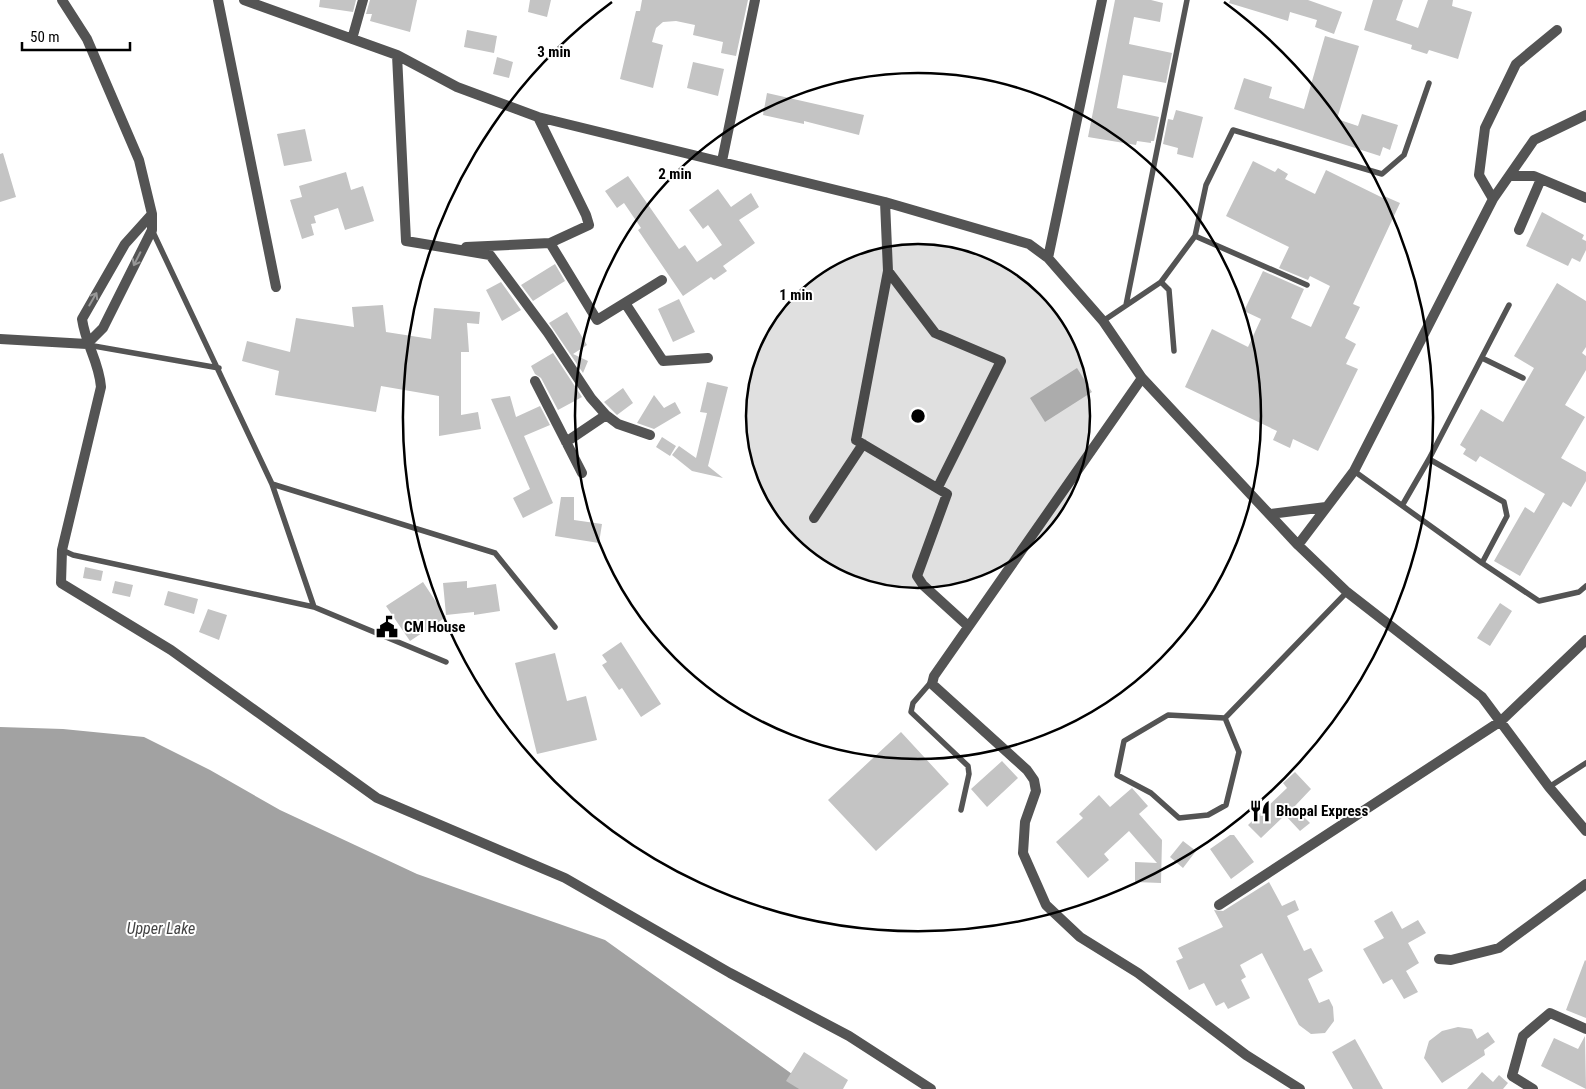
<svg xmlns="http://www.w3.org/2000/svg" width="1586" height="1089" font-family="'Roboto Condensed',sans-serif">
<rect width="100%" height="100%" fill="#fff"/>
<path fill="#a2a2a2" d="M0,727L63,729L144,737L210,770L280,810L417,874L605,940L813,1089H0Z"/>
<path fill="#c4c4c4" d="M320,0H356L353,12L319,7Z
M370,0H417L410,32L370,21L372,14H366Z
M530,0H551L547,17L528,12Z
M642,0H748L736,56L721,53L723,42L693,35L695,25L676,21L663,22L656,28L652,42L663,45L653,88L620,79L636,11H640Z
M1115,0H1151L1163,3L1160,22L1134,17L1129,44L1172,53L1166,83L1123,75L1117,108L1159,117L1154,141H1151V143L1137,141L1136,145L1088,137Z
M1230,0H1308L1342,12L1334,34L1315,27L1317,20L1290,12L1288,21L1229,3Z
M1373,0H1403L1396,20L1418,28L1428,0H1453L1452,6L1472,12L1458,59L1429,50L1427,54L1411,49L1412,45L1364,30Z
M467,30L497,36L494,53L464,47Z
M1325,36L1359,46L1337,119L1358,126L1362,114L1398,125L1390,150L1383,147L1380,156L1234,109L1244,78L1272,87L1269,98L1304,109Z
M497,57L513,62L509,78L493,74Z
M693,62L724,69L718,96L687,88Z
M767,93L864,115L859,135L804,121V124L763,115Z
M1176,110L1203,117L1193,158L1177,154L1178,148L1163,144L1168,119L1173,120Z
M305,129L312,161L284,166L277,134Z
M3,153L16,197L0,202V154Z
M1253,161L1275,172L1278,168L1288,174L1285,179L1315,194L1326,170L1383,198L1384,196L1400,203L1353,304L1360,307L1345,338L1356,344L1346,364L1358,369L1318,451L1293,439L1290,448L1273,440L1277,431L1185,387L1212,329L1248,347L1261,319L1244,311L1263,271L1304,289L1291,318L1311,327L1330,286L1310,276L1308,280L1279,268L1289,247L1226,216Z
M346,172L351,190L363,186L374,221L345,230L338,208L314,216L316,223L311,224L314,235L302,239L290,200L302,197L299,186Z
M628,176L679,249L685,245L697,262L722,245L708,225L703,229L689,210L718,189L731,207L751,193L759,207L739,220L755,243L723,266L727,271L714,280L711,277L683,296L638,230L641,228L624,203L617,208L605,191Z
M1542,212L1584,235L1582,239L1586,241V250L1580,262L1572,258L1568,266L1526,246Z
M555,264L565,281L533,301L521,285Z
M501,282L521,310L502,321L486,290Z
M1557,283L1586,301V347L1582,353L1586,356V370L1565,405L1585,417L1561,458L1586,472V481L1571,507L1563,502L1520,576L1494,561L1525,507L1534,513L1545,494L1480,456L1476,462L1463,454L1466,449L1460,445L1481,409L1503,422L1534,368L1514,356Z
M679,299L695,332L673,342L658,309Z
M383,305L386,332L431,339L434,308L480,312L479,324L467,323L469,352H461V415L478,412L481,429L439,436V396L381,386L376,412L275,395L279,371L242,361L247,341L290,352L296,318L354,327L352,307Z
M567,312L587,345L573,354L588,361L583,373L549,323Z
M553,353L582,397L558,410L541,378L535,374L531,366Z
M1077,368L1092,392L1045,422L1030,398Z
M707,382L728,387L708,466L723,478L692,471L672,455L679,446L696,458L707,413L700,412Z
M623,388L633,403L617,415L604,402Z
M654,395L664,408L675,402L681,413L654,429L637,423Z
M510,396L516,417L540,406L550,425L524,436L553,503L523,518L513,498L530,489L491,399Z
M662,437L676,446L670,456L656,447Z
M561,497H574V520L602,524L599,543L555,536Z
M85,567L103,571L101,581L83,578Z
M115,581L133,585L130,597L112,593Z
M467,581V588L496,584L500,611L474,615V612L446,615L443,583Z
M423,582L446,617L410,641L386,606Z
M168,591L198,599L194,614L164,605Z
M1500,603L1512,611L1490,646L1477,638Z
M208,609L227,615L219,640L199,632Z
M621,642L661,704L641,717L622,688L619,690L602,665L607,662L602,655Z
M555,653L567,701L586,696L597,740L537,754L515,663Z
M901,732L949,784L876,851L828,800Z
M1002,761L1018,778L987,807L971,789Z
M1295,772L1311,789L1294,807L1310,823L1300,831L1285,815L1261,838L1248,825L1287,788L1283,783Z
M1132,788L1148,806L1139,814L1162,840L1161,883L1135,882V862L1157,863L1129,831L1104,854L1109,860L1088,878L1056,842L1083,818L1079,814L1099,795L1110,807Z
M1230,835H1234L1254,862L1231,879L1210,849Z
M1183,841L1196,851L1183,868L1170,857Z
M1269,882L1282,906L1295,900L1299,910L1287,916L1304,951L1311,948L1323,971L1308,979L1319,1003L1329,999L1333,1007L1334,1021L1325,1033L1311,1034L1299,1025L1262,953L1240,965L1246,977L1241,980L1250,998L1228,1009L1224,1002L1216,1006L1204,983L1189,990L1176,961L1183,958L1178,948L1223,927L1214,910L1223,911Z
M1392,911L1402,929L1418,920L1426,933L1408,943L1419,963L1406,971L1418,992L1404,999L1392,979L1383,984L1363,949L1384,938L1374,921Z
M1585,960L1586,961V1018L1566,1010Z
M1458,1027L1472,1029L1477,1039L1488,1032L1495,1042L1484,1050L1485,1055L1442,1083L1424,1058L1429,1041L1442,1031Z
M1585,1036L1586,1089L1541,1066L1554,1038L1578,1049Z
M1355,1039L1383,1089H1353L1332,1052Z
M804,1052L848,1080L843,1089H799L786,1081Z
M1482,1072L1493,1082L1499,1075L1508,1083L1503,1089H1467Z"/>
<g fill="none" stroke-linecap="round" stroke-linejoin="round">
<path stroke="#545454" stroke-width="5.5" d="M152,230L272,484L314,607
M1195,236L1307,285
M1161,282L1169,290L1174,351
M1126,305L1187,0
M1103,321L1161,282L1195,236L1206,185L1233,130L1382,174L1404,155L1429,83
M88,345L219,368
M1482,358L1523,378
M1429,459L1504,502L1507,516L1482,563
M1354,471L1482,563L1539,601L1579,592L1586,586
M272,484L495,553L555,627
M1403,504L1429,459L1509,305
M62,550L73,555L314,607L446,662
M932,681L913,703L911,712L968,766L969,774L961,810
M1225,718L1239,752L1226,805L1208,815L1179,818L1151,793L1117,775L1124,741L1168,715L1225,718L1347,592
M1549,787L1586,763"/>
<path stroke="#545454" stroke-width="10" d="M218,0L276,287
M244,0L397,55L457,87L538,117L885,202L1029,244L1048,258L1103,321L1142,378L1298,545L1347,592L1482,697L1549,787L1586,831
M352,39L363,0
M397,55L406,241L490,255L548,333L591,398L606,415L618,424L650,435
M538,117L586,215L589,225L550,243L597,320L662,280
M722,161L755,0
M1509,176H1534L1586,198
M1493,199L1479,175L1485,128L1516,64L1557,30
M885,202L888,271L856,440L947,494L917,576L923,585L968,626
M1519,230L1541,179
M466,247L550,243
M1048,258L1102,0
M888,271L935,333L1001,361L938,487
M625,303L663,361L708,358
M1142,378L934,676L932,684L1027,770L1034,780L1036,791L1025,822L1023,853L1046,905L1080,937L1138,973L1246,1055L1300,1089
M535,381L582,473
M566,442L606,415
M1270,514L1326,507
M814,518L863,444
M1298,545L1354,471L1493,199L1534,140L1586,115
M1219,905L1501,721L1586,640
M1439,959L1451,960L1499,948L1586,884
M1533,1089L1512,1076L1523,1036L1550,1013L1586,1029"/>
<path stroke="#545454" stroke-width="10" d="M62,0L87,39L139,160L152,214V230L103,328L87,344
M152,214L125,244L82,319C86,346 99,361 101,387L62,550L61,583L171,650L377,798L565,878L730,973L849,1036L931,1089
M0,339L87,344"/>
</g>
<defs><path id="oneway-shaft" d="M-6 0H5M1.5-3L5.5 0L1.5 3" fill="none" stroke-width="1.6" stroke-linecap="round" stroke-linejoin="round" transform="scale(1.25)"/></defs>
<g stroke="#989898">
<use href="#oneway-shaft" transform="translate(137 259) rotate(117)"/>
<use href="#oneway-shaft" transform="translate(93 299) rotate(-60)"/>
</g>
<circle cx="918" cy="416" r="172" fill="#000" fill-opacity=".12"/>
<g fill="none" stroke="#000" stroke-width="2.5">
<circle cx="918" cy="416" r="172"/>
<circle cx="918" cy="416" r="343"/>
<path d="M1224 2A515 515 0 1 1 612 2"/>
</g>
<defs>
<g id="civic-bare" transform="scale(1.725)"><path d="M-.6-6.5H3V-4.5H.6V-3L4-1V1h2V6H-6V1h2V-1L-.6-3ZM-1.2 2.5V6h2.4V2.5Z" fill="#000" stroke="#fff" stroke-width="2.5" paint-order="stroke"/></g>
<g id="restaurant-bare" transform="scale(1.725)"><path d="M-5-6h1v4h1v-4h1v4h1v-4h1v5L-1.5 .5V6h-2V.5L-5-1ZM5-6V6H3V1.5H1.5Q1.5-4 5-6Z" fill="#000" stroke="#fff" stroke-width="2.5" paint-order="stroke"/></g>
</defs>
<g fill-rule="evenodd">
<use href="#civic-bare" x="387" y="627"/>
<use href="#restaurant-bare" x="1260" y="811"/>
</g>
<g text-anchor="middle" stroke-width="4" stroke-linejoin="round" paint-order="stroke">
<g font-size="15" font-weight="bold" fill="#000" stroke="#fff" text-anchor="start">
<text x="404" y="632">CM House</text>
<text x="1276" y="816">Bhopal Express</text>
</g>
<g font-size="16" font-style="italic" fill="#434343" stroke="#fff">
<text x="161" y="934">Upper Lake</text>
</g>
</g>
<circle cx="918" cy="416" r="8" fill="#000" stroke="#fff" stroke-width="2.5"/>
<g font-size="15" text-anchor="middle" font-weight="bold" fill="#000" stroke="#fff" stroke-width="4" stroke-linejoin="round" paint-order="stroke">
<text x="554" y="57">3 min</text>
<text x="675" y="179">2 min</text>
<text x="796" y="300">1 min</text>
</g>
<path d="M22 42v8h108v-8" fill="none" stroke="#000000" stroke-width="2.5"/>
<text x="30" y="42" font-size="15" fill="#000000" stroke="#ffffff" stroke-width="4" paint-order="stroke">50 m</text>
</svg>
